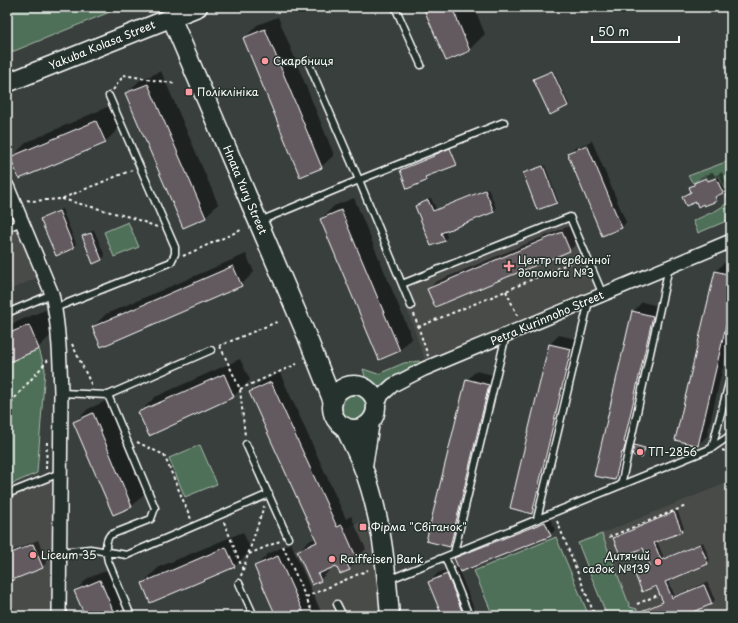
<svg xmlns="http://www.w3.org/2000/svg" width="738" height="623" font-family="'Playpen Sans',sans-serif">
<rect width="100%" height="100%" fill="#383f3c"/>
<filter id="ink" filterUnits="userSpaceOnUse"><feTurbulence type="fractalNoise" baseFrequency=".025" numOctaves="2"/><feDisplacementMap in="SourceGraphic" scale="8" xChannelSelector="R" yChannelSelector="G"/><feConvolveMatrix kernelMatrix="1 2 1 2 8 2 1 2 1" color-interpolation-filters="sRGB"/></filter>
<g filter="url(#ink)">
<path fill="#494b4a" d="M7,171L51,272L7,291Z
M565,214L598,290L426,363L397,281Z
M60,473L58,616H7V494Z
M724,484L731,502V616H607L578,543Z
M365,520L376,568L381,616H321L293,550Z"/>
<path fill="#507059" stroke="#a8b8ac" d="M7,7H122L7,54Z
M731,160V219L698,233L693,221L717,210L729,202L719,176L709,180L706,176L693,183L688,176Z
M128,222L139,247L114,257L104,232Z
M39,349L45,369L37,473L7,486V363Z
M419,361L424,368L376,400L368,388L363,369L378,374L404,363Z
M342 407a12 12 0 1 1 24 0a12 12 0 1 1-24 0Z
M200,445L217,484L185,497L169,458Z
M602,534L630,607L637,609L636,614L628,613L621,616H607L578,543Z
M556,537L589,616H493L474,571Z"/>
<path fill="#0007" d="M424,7H474L485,34L469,50Z
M278,17L334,155L321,167L245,38L257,25Z
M553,70L569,104L568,106L536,78Z
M161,71L218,204L205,217L127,94L139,81Z
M112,105L121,126L105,142L11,158L27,142Z
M592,141L626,222L622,227L603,235L569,153L573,149Z
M451,148L457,163L426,176L427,179L426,180L401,170Z
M545,165L558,201L538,209L526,172Z
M713,172L715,176L722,172L728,186L716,200L696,201L683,197L691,190L690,187L697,181L701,177Z
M488,188L496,208L493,211L445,231L447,237L444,240L416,206L419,203L431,198L436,209Z
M354,198L412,338L399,351L321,219L334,206Z
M62,209L76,244L73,247L42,219L45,216Z
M569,226L576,244L570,250L436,306L429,289L435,282Z
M94,230L105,256L102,259L94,262L83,237L86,234Z
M246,254L254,272L241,285L93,327L106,314Z
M725,262L731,264V332L707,436L698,445L716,271Z
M642,302L662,307L624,470L615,479L633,312Z
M45,310L54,332L38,348L7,361V326Z
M559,335L580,340L541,503L532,512L550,344Z
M240,359L250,380L234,396L149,434L139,413L155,397Z
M476,371L498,376L459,536L450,546L467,380Z
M280,373L346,519L351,516L366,549L357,558L358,560L349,569L337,565L328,569L329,571L320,580L298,551L307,542L316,538L250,392L259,383Z
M106,401L145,493L132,506L113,514L75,422L88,409Z
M636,445L645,447L642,457L635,446Z
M677,510L684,528L681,531L657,541L664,558L703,542L710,560L707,563L668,580L675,596L707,582L715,600L712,603L680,616H647L644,611L647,608L664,601L657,585L635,572L638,569L651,564L643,547L614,538L617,535Z
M550,518L555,530L550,535L459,571L477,616H443L429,582L438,573L458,565L455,558L460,554Z
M243,532L251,550L235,566L143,583L159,567Z
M38,540L47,562L42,567L7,581V553Z
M291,543L323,616H277L255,567L268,554Z
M113,568L133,616H86L75,591L88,578Z
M13,606L17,616H7V609Z"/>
<path fill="#635a5f" stroke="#fff" d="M423,7H452L470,51L446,61Z
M265,29L322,168L300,177L243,38Z
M552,71L568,106L550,115L533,79Z
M148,84L206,218L183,228L125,93Z
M96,121L106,143L19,179L10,157Z
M587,145L622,228L602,236L567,153Z
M450,148L457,165L425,177L426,181L407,189L400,170L434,156V155Z
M543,166L557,203L537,210L523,173Z
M706,178L708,181L716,178L723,193L715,197L717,201L704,206L703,204L698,207L696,202L686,206L682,197L691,192L689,187L694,185V183Z
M485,190L494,212L441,233L445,241L431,246L415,206L428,200L433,211Z
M341,210L400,351L379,360L320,219Z
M59,211L74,248L56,256L40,219Z
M562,232L570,251L435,307L427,289Z
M91,233L102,260L93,264L82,236Z
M233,266L242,286L101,347L92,327Z
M715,271L731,275V304L698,446L675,440Z
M632,311L653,316L624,442L626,443L623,453L622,452L615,480L594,476Z
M29,325L39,349L7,363V334Z
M549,344L571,349L532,514L510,508Z
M224,374L234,397L149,436L138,412Z
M466,379L489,385L450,547L426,541Z
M271,382L337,527L342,525L357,559L347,564L350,570L340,574L336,566L318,574L321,581L312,585L297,551L317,542L249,392Z
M93,413L132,507L113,515L73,422Z
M634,445L645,448L642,458L632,455Z
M674,512L682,532L654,543L661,560L700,544L708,564L665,582L672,598L704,585L712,604L683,616H630L663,602L656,586L642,592L634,572L650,565L643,548L621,557L613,538Z
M545,522L551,536L460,572L454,558Z
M33,544L43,568L7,582V555Z
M226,547L235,567L150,603L142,583Z
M278,556L305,616H276L254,566Z
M447,574L464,616H442L428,582Z
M100,580L109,601L115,616H85L74,591Z"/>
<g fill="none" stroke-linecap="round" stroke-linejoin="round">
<g stroke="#fff" stroke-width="9">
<path id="lane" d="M395,7L421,65
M260,221L359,180L308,62
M7,228L22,222
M402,284L570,217L603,295
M411,306L359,180L504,122
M55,308L171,262L175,254V247L109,96
M7,313L52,294
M61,393L108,395L211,350
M108,395L155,508L151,519L110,535C104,543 106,552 108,561L131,616
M246,444L288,538
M712,448L731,375
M621,485L669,267
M7,494L60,473
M537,519L589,301
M60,552L90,549L127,555L269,494
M454,553L506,335
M445,557L469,616
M388,580L712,448L731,435
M239,583L254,616
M337,604L343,616"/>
</g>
<g stroke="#fff" stroke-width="16">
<path id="street" d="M7,186L52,294C59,326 60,360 61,393L59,616
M376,409L382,395L393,385L424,369L731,241"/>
</g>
<g stroke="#fff" stroke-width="21">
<path id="secondary" d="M171,17L306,334L333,402
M7,83L198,7
M332 407a22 22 0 1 1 44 0a22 22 0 1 1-44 0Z
M344,426C350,439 357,452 362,465C381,512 386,566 390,616
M363,466L370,422"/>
</g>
<path stroke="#fff" stroke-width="2" stroke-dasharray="3 3" stroke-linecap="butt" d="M113,90L124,75L176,84
M62,199L133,218L157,227
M27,200L31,201L61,199L132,170
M183,256L241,230
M506,291L518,317
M414,314L428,356
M418,327L506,291L578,259
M72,344L92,386
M219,346L279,321
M220,346L240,389L245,436
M240,389L297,364
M7,407L48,360
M137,442L164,455L191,519
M722,450L731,453
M46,469L47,441
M557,521L595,616
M224,522L243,570
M609,537L686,506
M283,546L314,616
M249,554L280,541
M241,576L264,506
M306,597L368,570
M637,604L660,594"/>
<use href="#lane" stroke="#26332d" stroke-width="6"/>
<use href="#street" stroke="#26332d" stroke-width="13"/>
<use href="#secondary" stroke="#26332d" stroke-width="18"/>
</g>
</g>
<g fill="#ff9aa2" stroke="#26332d" stroke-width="1.5">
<circle cx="265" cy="61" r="4"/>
<rect x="185" y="88" width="8" height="8" rx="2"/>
<path d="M507 260h4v4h4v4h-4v4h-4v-4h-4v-4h4z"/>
<circle cx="640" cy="452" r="4"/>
<rect x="359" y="523" width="8" height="8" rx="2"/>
<circle cx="33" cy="555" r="4"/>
<circle cx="332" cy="559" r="4"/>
<circle cx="658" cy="562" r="4"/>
</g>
<g text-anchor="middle" stroke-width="3" stroke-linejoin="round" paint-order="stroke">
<g font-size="11" fill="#fff" stroke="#26332d">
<text transform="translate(102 45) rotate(-22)" y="4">Yakuba Kolasa Street</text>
<text transform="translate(245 190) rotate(67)" y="4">Hnata Yury Street</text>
<text transform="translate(547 318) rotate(-23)" y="4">Petra Kurinnoho Street</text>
</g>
<g font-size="11" fill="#fff" stroke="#26332d" text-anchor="start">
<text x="273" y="65">Скарбниця</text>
<text x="197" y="96">Поліклініка</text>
<text x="518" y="264">Центр первинної<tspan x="518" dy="13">допомоги №3</tspan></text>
<text x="648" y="456">ТП-2856</text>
<text x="371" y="531">Фірма "Світанок"</text>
<text x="41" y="559">Liceum 35</text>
<text x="650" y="560" text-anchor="end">Дитячий<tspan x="650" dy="13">садок №139</tspan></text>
<text x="340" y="563">Raiffeisen Bank</text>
</g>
</g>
<rect width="738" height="623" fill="none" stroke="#26332d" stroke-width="24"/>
<rect x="12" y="12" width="714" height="599" fill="none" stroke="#fff" stroke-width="1.5" filter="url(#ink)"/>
<path d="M592 36v6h87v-6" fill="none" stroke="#ffffff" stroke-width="2"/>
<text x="598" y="36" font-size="12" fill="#ffffff" stroke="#26332d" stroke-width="3" paint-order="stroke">50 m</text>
</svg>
